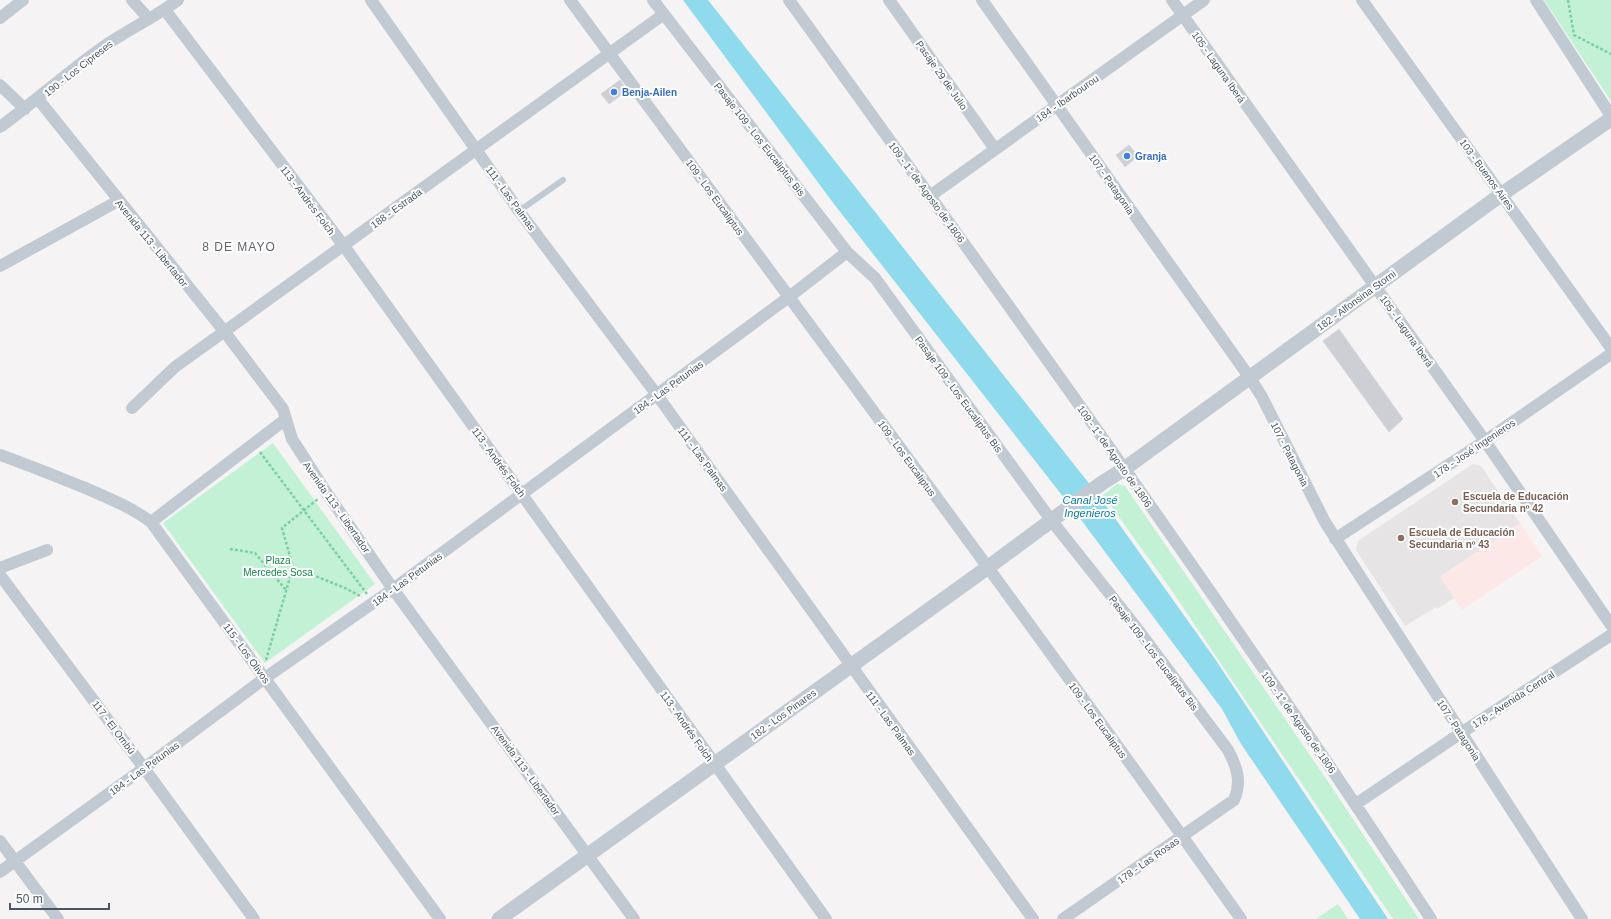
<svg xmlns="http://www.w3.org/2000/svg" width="1611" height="919" font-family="Helvetica,sans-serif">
<rect width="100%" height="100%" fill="#f5f3f3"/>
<path fill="#e6e4e5" d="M1473,464L1481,466L1520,523L1441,576L1454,598L1437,609L1436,607L1405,626L1356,550L1358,541Z"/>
<path fill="#fce8e6" d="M1520,523L1542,556L1462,610L1440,577Z"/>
<path fill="#c3f1d5" d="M1544,0H1611V101Z
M273,443L375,584L265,663L163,523Z
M1117,484L1125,486L1329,783L1419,919H1393L1170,588L1103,495Z
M1338,904L1348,919H1316Z"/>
<path fill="#90daee" d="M683,0H708L1102,500L1215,659L1388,919H1360L1241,744L1222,709L1079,517L834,204Z"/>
<path fill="#cdcfd5" stroke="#d7d9de" d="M620,80L627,91L609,104L601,94Z
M1129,145L1138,156L1125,167L1116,155Z
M1339,329L1403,419L1389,432L1323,341Z"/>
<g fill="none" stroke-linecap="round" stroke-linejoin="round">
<path stroke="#7ad0a6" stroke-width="2.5" stroke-dasharray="3 2" stroke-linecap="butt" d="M1568,0L1574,35L1611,54
M260,452L367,594
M230,549L255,553L286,590
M293,567L345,588L362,597
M266,660L293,567L282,528L318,499"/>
<path stroke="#c1cad2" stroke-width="6" d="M519,211L563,180"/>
<path stroke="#c1cad2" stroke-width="12" d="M132,0L148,18
M371,0L519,211L657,395L1033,919
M570,0C795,306 1022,609 1241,919
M653,0L847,252L875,278L1051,520L1136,627L1228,750C1237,767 1242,782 1234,800L1063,919
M789,0C1007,303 1227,606 1431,919
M889,0L995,149
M982,0L1250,378L1262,397L1325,522L1582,919
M1172,0L1485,441L1611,625
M1362,0L1611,348
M1536,0L1611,116
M165,10L344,246L826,919
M0,18L23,0
M0,85L25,109
M38,99L224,331L283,409L292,439L326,492L393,589L634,919
M0,127C33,103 63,76 96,52C122,32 153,19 178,0
M930,196L1204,0
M0,266L118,201
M132,408L175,367L664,14
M0,455C28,465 55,476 83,487C106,497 131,507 151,522L440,919
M151,522L286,419
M1335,539L1485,441L1611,354
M0,568L47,550
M0,575L144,768L254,919
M1356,804L1461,733L1611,635
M0,841L58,919
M0,872L144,768L265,678L393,589L789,297L847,252"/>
<path stroke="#c1cad2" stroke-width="15" d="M499,919L987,568L1102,483L1124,469L1502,194L1611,119"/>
</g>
<g fill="#3f7fe0" stroke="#fff" stroke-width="1.5">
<circle cx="614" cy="92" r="4"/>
<circle cx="1127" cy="156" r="4"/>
</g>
<g fill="#8d6e63" stroke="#fff" stroke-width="1.5">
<circle cx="1455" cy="502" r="4"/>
<circle cx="1401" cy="538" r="4"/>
</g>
<g text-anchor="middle" stroke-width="4" stroke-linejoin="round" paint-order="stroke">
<g font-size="10" fill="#4a5661" stroke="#fff">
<text transform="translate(1219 67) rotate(55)" y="4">105 - Laguna Iberá</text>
<text transform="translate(78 68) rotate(-38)" y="4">190 - Los Cipreses</text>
<text transform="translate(942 75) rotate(55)" y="4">Pasaje 29 de Julio</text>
<text transform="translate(1067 98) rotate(-35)" y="4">184 - Ibarbourou</text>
<text transform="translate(760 139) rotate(52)" y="4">Pasaje 109 - Los Eucaliptus Bis</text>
<text transform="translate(1487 174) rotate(54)" y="4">103 - Buenos Aires</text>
<text transform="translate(1112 184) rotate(55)" y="4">107 - Patagonia</text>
<text transform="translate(927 192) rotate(54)" y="4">109 - 1° de Agosto de 1806</text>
<text transform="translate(715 197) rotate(54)" y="4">109 - Los Eucaliptus</text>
<text transform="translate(511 198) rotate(54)" y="4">111 - Las Palmas</text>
<text transform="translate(308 200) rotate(53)" y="4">113 - Andrés Folch</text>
<text transform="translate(396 208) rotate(-36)" y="4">188 - Estrada</text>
<text transform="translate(152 243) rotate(51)" y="4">Avenida 113 - Libertador</text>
<text transform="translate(1356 300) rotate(-36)" y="4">182 - Alfonsina Storni</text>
<text transform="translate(1407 331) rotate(55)" y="4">105 - Laguna Iberá</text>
<text transform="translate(668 387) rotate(-36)" y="4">184 - Las Petunias</text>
<text transform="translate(959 394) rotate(54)" y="4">Pasaje 109 - Los Eucaliptus Bis</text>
<text transform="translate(1474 448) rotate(-34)" y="4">178 - José Ingenieros</text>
<text transform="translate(1290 454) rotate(63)" y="4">107 - Patagonia</text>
<text transform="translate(1115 456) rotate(55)" y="4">109 - 1° de Agosto de 1806</text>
<text transform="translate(907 458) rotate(54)" y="4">109 - Los Eucaliptus</text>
<text transform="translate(703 459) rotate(54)" y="4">111 - Las Palmas</text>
<text transform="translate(499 462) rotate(54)" y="4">113 - Andrés Folch</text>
<text transform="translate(337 507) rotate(55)" y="4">Avenida 113 - Libertador</text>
<text transform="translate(407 579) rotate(-36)" y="4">184 - Las Petunias</text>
<text transform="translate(247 653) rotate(54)" y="4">115 - Los Olivos</text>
<text transform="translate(1154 653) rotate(53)" y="4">Pasaje 109 - Los Eucaliptus Bis</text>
<text transform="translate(1513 699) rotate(-33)" y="4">176 - Avenida Central</text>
<text transform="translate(783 714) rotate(-36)" y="4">182 - Los Pinares</text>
<text transform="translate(1098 720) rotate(54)" y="4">109 - Los Eucaliptus</text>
<text transform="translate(1299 722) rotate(55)" y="4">109 - 1° de Agosto de 1806</text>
<text transform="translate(891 723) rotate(54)" y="4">111 - Las Palmas</text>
<text transform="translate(687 726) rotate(55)" y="4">113 - Andrés Folch</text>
<text transform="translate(114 727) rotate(53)" y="4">117 - El Ombú</text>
<text transform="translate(1459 730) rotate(57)" y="4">107 - Patagonia</text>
<text transform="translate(144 768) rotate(-36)" y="4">184 - Las Petunias</text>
<text transform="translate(526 770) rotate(54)" y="4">Avenida 113 - Libertador</text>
<text transform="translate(1148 860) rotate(-35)" y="4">178 - Las Rosas</text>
</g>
<g font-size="10" font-weight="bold" fill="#366cbe" stroke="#fff" text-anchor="start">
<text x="622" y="96">Benja-Ailen</text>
<text x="1135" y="160">Granja</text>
</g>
<g font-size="10" font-weight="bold" fill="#785e54" stroke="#fff" text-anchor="start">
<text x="1463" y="500">Escuela de Educación<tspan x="1463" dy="12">Secundaria nº 42</tspan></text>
<text x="1409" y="536">Escuela de Educación<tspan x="1409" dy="12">Secundaria nº 43</tspan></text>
</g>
<g font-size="10" fill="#17864f" stroke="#fff">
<text x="278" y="564">Plaza<tspan x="278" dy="12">Mercedes Sosa</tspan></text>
</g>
<g font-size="11" font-style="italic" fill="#0c7c9b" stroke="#fff">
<text x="1090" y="504">Canal José<tspan x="1090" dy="13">Ingenieros</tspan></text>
</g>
<g font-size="12" letter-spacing="1" fill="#5f6368" stroke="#fff">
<text x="239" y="251">8 DE MAYO</text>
</g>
</g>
<path d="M10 903v6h99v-6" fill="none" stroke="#4a5661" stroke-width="2"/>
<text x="16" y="903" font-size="12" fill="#4a5661" stroke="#ffffff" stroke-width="3" paint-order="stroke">50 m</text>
</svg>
